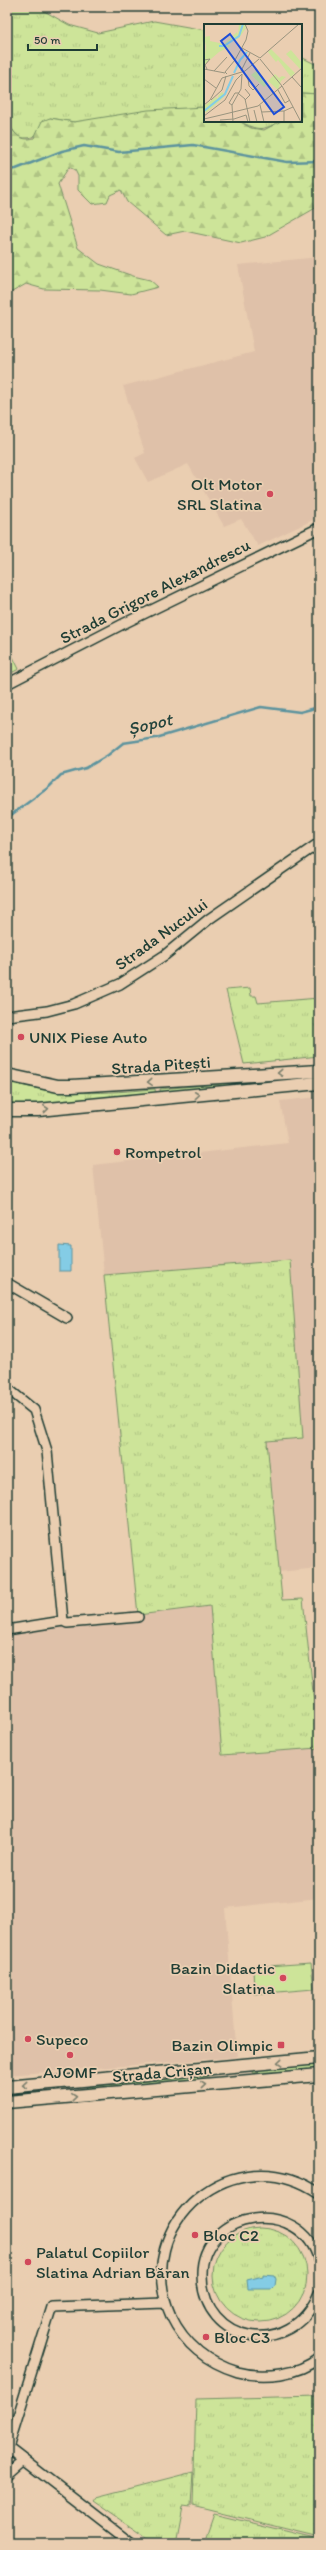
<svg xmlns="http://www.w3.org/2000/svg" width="326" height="2550" font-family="Itim,sans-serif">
<defs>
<pattern id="grass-tufts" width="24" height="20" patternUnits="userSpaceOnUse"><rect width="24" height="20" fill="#cde499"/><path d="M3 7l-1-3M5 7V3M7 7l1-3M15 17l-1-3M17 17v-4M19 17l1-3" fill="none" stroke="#b0c484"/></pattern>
<pattern id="forest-firs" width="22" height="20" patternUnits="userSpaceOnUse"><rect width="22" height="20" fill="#cde499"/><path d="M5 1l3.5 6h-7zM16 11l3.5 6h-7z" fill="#b0c484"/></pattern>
</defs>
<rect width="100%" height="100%" fill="#eaceb1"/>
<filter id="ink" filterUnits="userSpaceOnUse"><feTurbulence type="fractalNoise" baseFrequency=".025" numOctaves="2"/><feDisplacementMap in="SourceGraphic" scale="8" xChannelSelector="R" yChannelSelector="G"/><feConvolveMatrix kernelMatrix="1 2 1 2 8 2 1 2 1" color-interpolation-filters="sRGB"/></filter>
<g filter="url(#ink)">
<path fill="#dfc1a9" d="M319,257V517L258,546L241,519L224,526L188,464L148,482L135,458L145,453L123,386L254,352L238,265Z
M319,1097V1568L279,1572L267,1441L302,1438L290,1260L104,1275L93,1165L288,1143L280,1101Z
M210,1606L222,1755L319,1748V1898L225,1908L237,2057L7,2075V1633Z"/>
<path fill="url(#grass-tufts)" stroke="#769066" d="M7,7H37L69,25L98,33L154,21L205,30V107L74,122L50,118C38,132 37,141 18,137L7,122Z
M301,57L319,66V94L301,93Z
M239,121H281C262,131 258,131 239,121Z
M10,651L19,669L9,674L7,652Z
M250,988L251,996H256L258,1003L319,998V1056L244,1064L226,990Z
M319,1075V1081L161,1096L160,1089Z
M11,1082C57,1097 107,1093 155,1089L156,1096L7,1106L11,1099Z
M290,1260L303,1438L267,1441L282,1600L303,1599L319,1748L222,1755L210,1606L138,1615L104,1275Z
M319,2064V2069L252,2073L253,2070Z
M223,2072L189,2081L89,2090L86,2087Z
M213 2275a47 47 0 1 1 94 0a47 47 0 1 1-94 0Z
M319,2396V2537L193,2506L196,2399Z
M193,2472L191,2507L183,2506L176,2543H154L93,2501L96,2497Z
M214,2514L319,2539V2543H204Z"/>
<path fill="url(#forest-firs)" stroke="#769066" d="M301,93L319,94V206L265,237L241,243L185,231L166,235L127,202L121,190L110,195L107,202L92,204L78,190V176L75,170L69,167L58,184L78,248L99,264L133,276L150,280L158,287L131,294L100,290L44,289L26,284L12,292H7V122C14,133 20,142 34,138L42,121L50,118L74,122L148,110L205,107V121H239L251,128L264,130L281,121H301Z"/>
<path fill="#cde499" stroke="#769066" d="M311,1963L314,1989L254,1994L253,1967Z"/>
<path fill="#84cce5" stroke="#5c939e" d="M59,1245L71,1246V1271H59Z
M263,2274L274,2275L276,2279L275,2286L272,2289H248L247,2280L263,2276Z"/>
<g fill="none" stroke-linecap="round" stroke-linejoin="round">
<path stroke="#5c939e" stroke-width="2.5" d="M7,170L16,169L62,151L84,146L119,152L193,145L287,162L319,161
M7,818L49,787L61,775L86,768L108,755L123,743L156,738L261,707L300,712L319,707"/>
<g stroke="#1f3d34" stroke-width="12">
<path id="minor" d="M7,684L123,624L319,528
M7,1016L47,1011L74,1004L120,984L165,955L209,919L319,843
M7,1283L67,1318
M7,1388L34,1410L47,1451L63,1621
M7,1630L63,1621L67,1623L138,1617
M319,2193C235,2135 129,2223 171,2316C185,2345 208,2363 238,2372C264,2379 298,2375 319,2358
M319,2261C302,2196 201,2209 202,2275C202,2344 291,2361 319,2293
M7,2447L131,2543
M8,2448L52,2307L165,2303
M7,2475L23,2461"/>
</g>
<g stroke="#1f3d34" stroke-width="15">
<path id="major" d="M7,1075L58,1086H72L319,1071
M7,1110H38L319,1083
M7,2087L319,2058
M7,2102L319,2075"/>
</g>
<use href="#minor" stroke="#eaceb1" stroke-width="9"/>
<use href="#major" stroke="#eaceb1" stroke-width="12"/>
</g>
<defs><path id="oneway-chevron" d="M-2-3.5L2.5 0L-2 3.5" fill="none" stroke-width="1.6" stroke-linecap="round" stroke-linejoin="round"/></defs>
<g stroke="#7a7e6c">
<use href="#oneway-chevron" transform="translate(280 1073) rotate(176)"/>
<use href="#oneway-chevron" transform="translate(150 1082) rotate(176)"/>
<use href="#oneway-chevron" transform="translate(197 1095) rotate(-6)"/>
<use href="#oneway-chevron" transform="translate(46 1109) rotate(-5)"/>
<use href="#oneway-chevron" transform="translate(280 2062) rotate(175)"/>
<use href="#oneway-chevron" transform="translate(25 2085) rotate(175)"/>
<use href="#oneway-chevron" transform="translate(203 2085) rotate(-5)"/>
<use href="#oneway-chevron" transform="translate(74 2097) rotate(-5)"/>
</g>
</g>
<g fill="#d1495b" stroke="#eaceb1" stroke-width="1.5">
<circle cx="270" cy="494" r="4"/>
<circle cx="21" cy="1037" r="4"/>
<circle cx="117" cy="1152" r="4"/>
<circle cx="283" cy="1978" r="4"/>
<circle cx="28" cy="2039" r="4"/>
<rect x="277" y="2041" width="8" height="8" rx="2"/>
<circle cx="70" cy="2055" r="4"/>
<circle cx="195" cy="2235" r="4"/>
<circle cx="28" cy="2262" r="4"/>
<circle cx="206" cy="2337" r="4"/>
</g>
<g text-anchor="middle" stroke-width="3.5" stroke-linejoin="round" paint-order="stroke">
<g font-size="17" fill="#1f3d34" stroke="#eaceb1" text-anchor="start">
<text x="262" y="490" text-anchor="end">Olt Motor<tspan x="262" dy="20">SRL Slatina</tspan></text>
<text x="29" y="1043">UNIX Piese Auto</text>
<text x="125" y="1158">Rompetrol</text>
<text x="275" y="1974" text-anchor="end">Bazin Didactic<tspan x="275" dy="20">Slatina</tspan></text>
<text x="36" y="2045">Supeco</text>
<text x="273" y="2051" text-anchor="end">Bazin Olimpic</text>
<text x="70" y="2078" text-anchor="middle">AJOMF</text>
<text x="203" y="2241">Bloc C2</text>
<text x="36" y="2258">Palatul Copiilor<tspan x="36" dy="20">Slatina Adrian Băran</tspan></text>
<text x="214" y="2343">Bloc C3</text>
</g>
<g font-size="17" fill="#1f3d34" stroke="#eaceb1">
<text transform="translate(155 591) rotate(-27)" y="6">Strada Grigore Alexandrescu</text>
<text transform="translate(161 934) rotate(-36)" y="6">Strada Nucului</text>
<text transform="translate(161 1065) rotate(-4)" y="6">Strada Pitești</text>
<text transform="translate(162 2072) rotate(-5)" y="6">Strada Crișan</text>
</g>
<g font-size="18" font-style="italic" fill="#24443d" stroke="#eaceb1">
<text transform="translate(150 724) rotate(-13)" y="6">Șopot</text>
</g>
</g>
<g transform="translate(204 24)">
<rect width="98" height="98" fill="#eaceb1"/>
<path d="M67,25L91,49L87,53L74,36L72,38L64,28ZM87,26L98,39L96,45L82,30ZM52,47L63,60L60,63L47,51ZM71,50L75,54L78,52L82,53L77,57L74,66L64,57Z" fill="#cde499"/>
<path d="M35,0H41L42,4L35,14L22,20L27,22L15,28L0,41L2,22L0,13L6,12V17L20,20L33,8L34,11ZM18,68L21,71L20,73L2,89L0,82L12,73L15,76L14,72Z" fill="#cde499"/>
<path fill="none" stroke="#84cce5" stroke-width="2" d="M15,22H20L35,12L39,0M30,49L36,36L43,28M0,87L21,70L29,52"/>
<path fill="none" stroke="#99947f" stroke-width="1" d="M38,24L56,34M56,34L95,0M56,35L78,62M0,36L6,35L1,41L3,45M0,45L21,49M10,47L23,33M37,47L46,29M23,50L21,48L31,36L42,16L44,7L41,0M88,53L97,63M44,54L45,62L49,66L55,60M0,55L12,64M79,61L98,44M78,62L97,98M41,65L46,71L41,76M74,66L81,79L86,76M35,70L41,75L46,98M7,76L18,66L22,52M0,81L6,76L18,54L41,47L55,35M28,81L25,79L31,69H35M56,81L60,98M50,86L53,98M58,88L80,87M17,91L54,82L78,62M0,92L21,76L32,56L38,50M0,95L17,91M30,95L42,91L44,98M16,96L30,95M29,98L28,81L37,65L38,50M80,98V87L89,83"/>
<path fill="#1d4ed8" fill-opacity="0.15" stroke="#1d4ed8" stroke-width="2" d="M26,10L80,83L70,90L17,17Z"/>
<rect width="98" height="98" fill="none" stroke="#1f3d34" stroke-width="2"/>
</g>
<rect width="326" height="2550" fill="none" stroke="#eaceb1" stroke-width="24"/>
<rect x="12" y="12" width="302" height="2526" fill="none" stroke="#1f3d34" stroke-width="1.5" filter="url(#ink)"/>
<path d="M28 44v6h69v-6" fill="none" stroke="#1f3d34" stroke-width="2"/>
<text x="34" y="44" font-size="12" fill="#1f3d34" stroke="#eaceb1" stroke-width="3" paint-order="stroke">50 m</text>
</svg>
